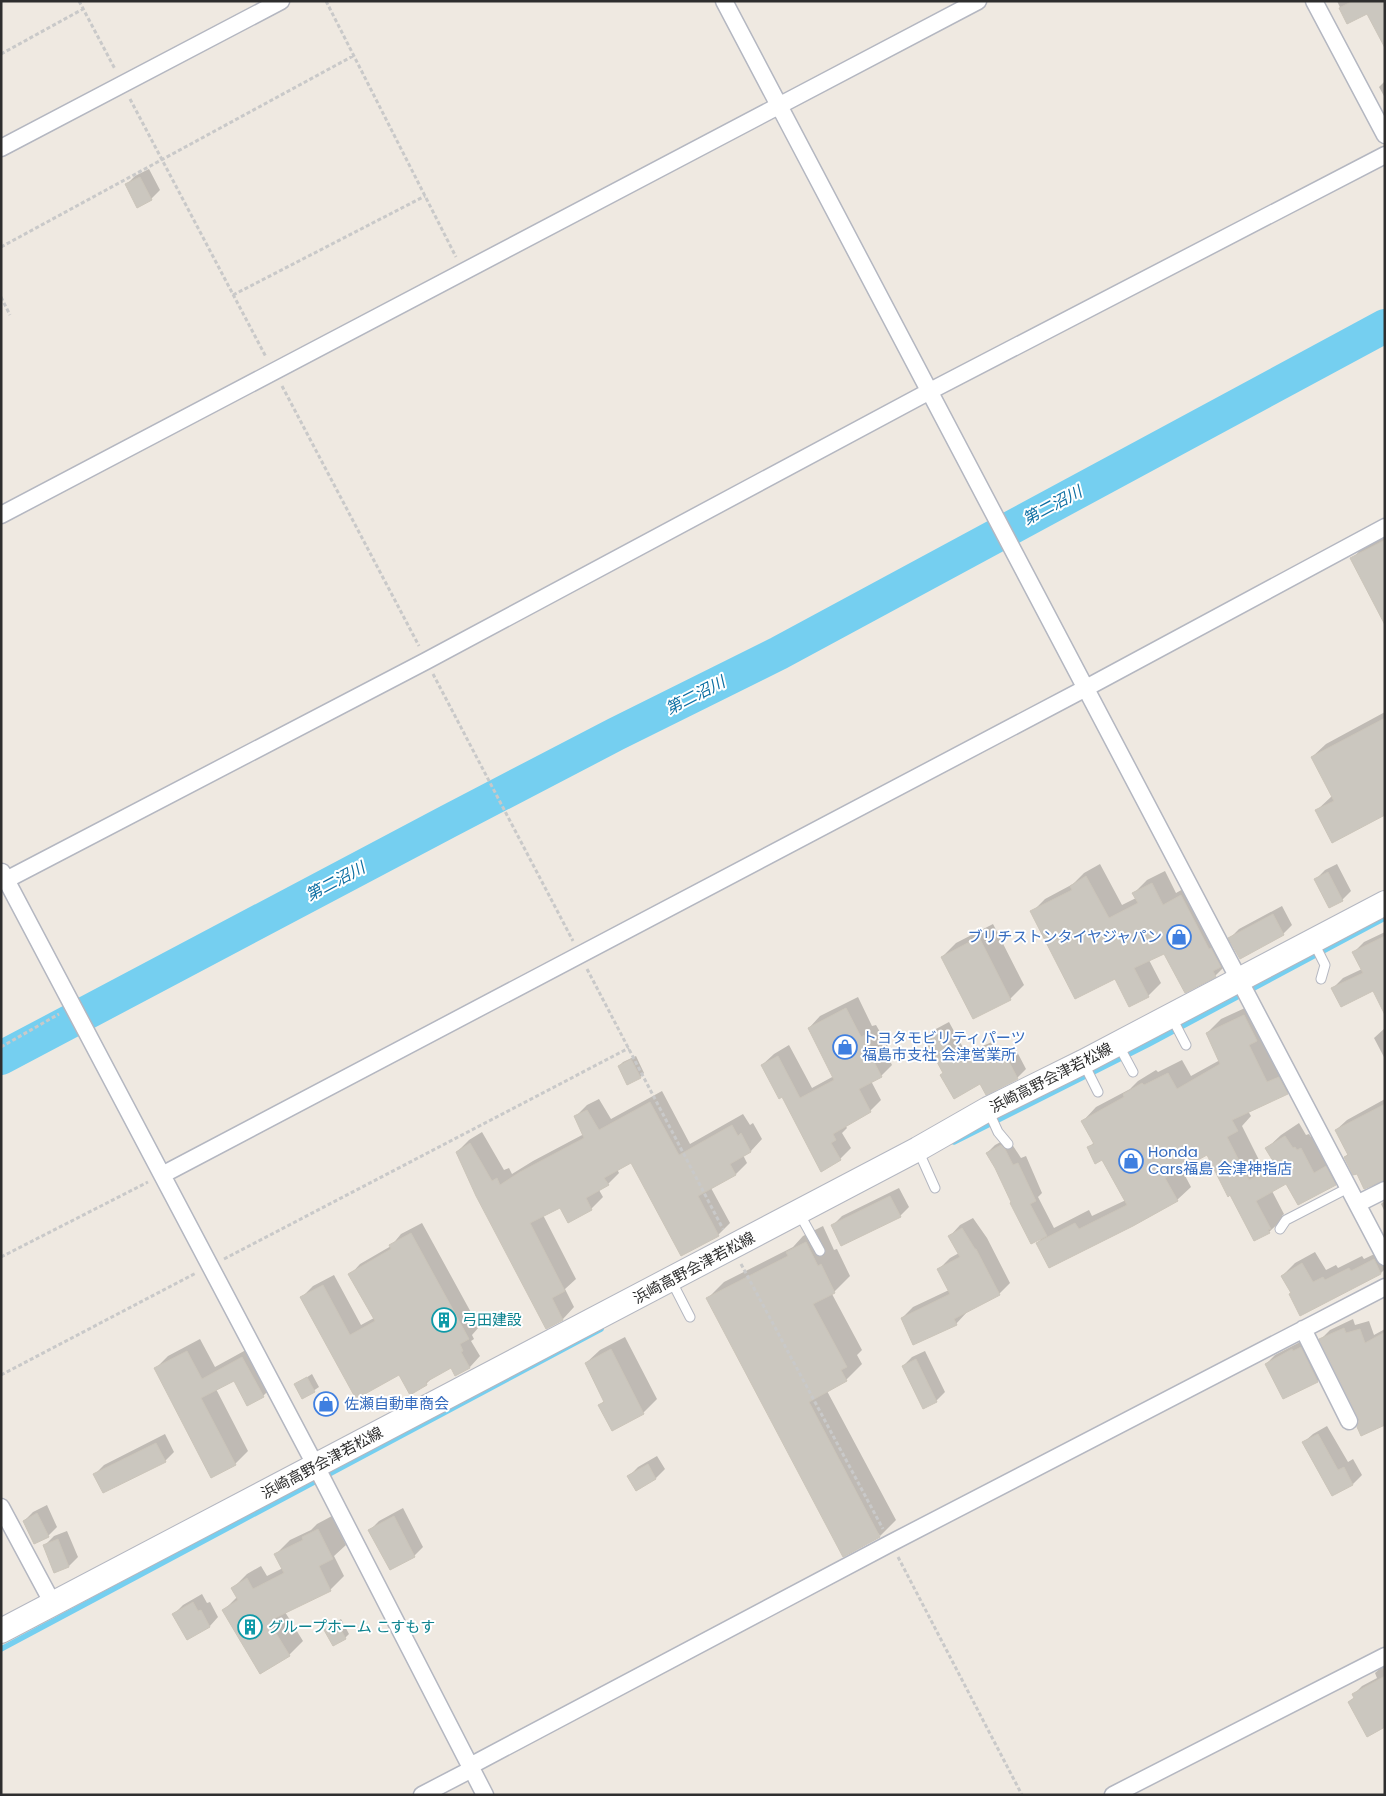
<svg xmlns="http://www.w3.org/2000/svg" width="1386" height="1796" font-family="Poppins,'Noto Sans JP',sans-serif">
<rect width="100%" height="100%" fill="#efe9e1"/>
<path fill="#0003" d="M1337,1H1385L1347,22Z
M1385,81V98L1379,87Z
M149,169L160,190L151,199L126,185L135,176Z
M1385,535V614L1352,559L1365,545Z
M1385,712V814L1317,810L1332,796L1312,757L1326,744Z
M1100,864L1122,905L1136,898L1134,893L1147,880L1165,871L1176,893L1194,883L1228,963L1215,976L1165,952L1149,960L1161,983L1148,996L1115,977L1032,912L1045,899L1073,884L1084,873Z
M1337,864L1351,891L1342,900L1316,879L1325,870Z
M1282,906L1292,925L1283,934L1230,938L1239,929Z
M993,924L1024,985L1010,999L973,1017L942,957L956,943Z
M1385,932V1012L1374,989L1333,988L1343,978L1362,969L1354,952L1364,942Z
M858,997L872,1026L876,1025L888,1046L884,1049L892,1065L881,1076L871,1081L881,1100L870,1111L845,1125L847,1128L842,1133L851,1148L840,1159L782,1095L762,1065L774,1054L789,1045L812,1088L834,1076L809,1028L820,1016Z
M1258,1002L1280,1069L1293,1064L1301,1079L1287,1093L1248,1111L1251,1116L1242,1126L1263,1168L1275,1161L1267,1148L1281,1135L1299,1123L1306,1135L1309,1134L1311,1137L1315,1136L1328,1160L1340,1154L1349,1170L1335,1184L1287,1182L1272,1191L1284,1214L1282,1216L1283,1219L1269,1232L1231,1194L1207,1154L1181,1168L1191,1187L1177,1200L1037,1243L1043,1237L987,1153L995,1145L1008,1138L1021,1158L1026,1156L1042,1193L1038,1197L1054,1228L1089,1210L1092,1216L1126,1200L1103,1158L1089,1148L1094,1142L1083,1121L1096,1107L1130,1089L1138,1081L1156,1070L1158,1072L1182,1060L1191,1076L1220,1060L1207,1033L1221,1019Z
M949,1022L966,1053L992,1042L998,1055L1014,1046L1026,1069L1017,1078L981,1082L944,1073L926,1038L934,1030Z
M1385,1028V1059L1374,1038Z
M636,1056L644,1073L640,1077L619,1066L623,1062Z
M662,1091L690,1144L743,1114L750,1125L753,1123L762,1139L751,1151L743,1155L747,1163L736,1174L711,1188L730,1223L718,1235L631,1162L617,1169L619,1173L608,1184L599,1190L603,1197L591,1209L560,1206L543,1215L576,1279L565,1289L574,1307L563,1319L546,1328L457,1152L469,1140L482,1132L504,1170L509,1168L512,1174L533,1161L584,1134L576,1116L587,1105L599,1099L611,1119Z
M1385,1099V1179L1357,1172L1345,1157L1348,1154L1336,1130L1347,1120Z
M899,1188L909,1207L900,1216L833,1225L842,1216Z
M1385,1200V1212L1381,1204Z
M973,1218L987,1238L1010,1283L999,1294L966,1311L967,1312L956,1324L902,1318L913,1307L949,1290L939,1269L950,1258L959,1253L949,1237L960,1225Z
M422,1223L479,1327L472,1335L474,1339L471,1341L480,1356L470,1367L456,1375L451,1366L435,1375L426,1384L399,1373L356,1397L302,1297L313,1286L334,1275L361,1325L374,1318L350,1275L360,1264L391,1246L401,1234Z
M823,1226L834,1250L837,1249L850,1276L832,1294L862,1350L857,1355L862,1364L846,1380L827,1391L896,1520L880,1536L708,1298L724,1282L793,1247L803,1236Z
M1385,1249V1269L1381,1273L1301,1314L1292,1293L1282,1276L1295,1263L1315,1252L1326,1270L1336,1265L1338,1268L1362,1256L1364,1259Z
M1353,1319L1355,1325L1369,1321L1374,1335L1385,1329V1423L1360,1422L1359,1416L1321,1339L1330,1330Z
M625,1337L657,1399L643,1413L600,1405L605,1400L586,1363L600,1350Z
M200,1339L215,1367L255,1345L276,1383L263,1396L235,1380L216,1389L248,1451L235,1464L155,1369L168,1356Z
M1302,1341L1326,1372L1317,1381L1283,1397L1266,1364L1275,1355Z
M925,1351L945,1392L936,1401L903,1366L912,1357Z
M312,1374L319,1387L303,1398L295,1385Z
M1327,1426L1348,1462L1353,1459L1362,1475L1353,1484L1333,1495L1304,1442L1313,1434Z
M165,1434L174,1452L165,1461L95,1474L104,1465Z
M657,1456L665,1469L656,1478L629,1476L638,1467Z
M47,1505L57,1527L48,1536L24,1521L33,1512Z
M403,1508L423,1547L414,1556L390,1569L370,1530L379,1521Z
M332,1516L346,1545L334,1556L344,1576L330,1590L285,1612L303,1641L289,1655L224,1610L238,1596L233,1588L247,1574L261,1566L267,1576L283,1568L276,1554L290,1540L311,1530L317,1524Z
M67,1531L78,1557L69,1566L55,1571L45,1545L54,1536Z
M202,1594L207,1603L210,1602L218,1617L210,1626L187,1638L174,1614L183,1605Z
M341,1619L349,1634L345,1638L325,1630Z
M1385,1664V1726L1349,1702L1355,1697L1353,1695L1362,1686L1377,1678L1375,1673Z"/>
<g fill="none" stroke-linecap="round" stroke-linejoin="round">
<path stroke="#75cff0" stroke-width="5.5" d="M954,1142L1149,1044L1385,918
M1,1649L601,1329"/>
<path stroke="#75cff0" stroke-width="34" d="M1,1058L447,822L616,734L779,653L1385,326"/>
</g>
<path fill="#cbc7bf" stroke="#cbc5ba" d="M1353,1H1385V48L1367,14L1347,24L1339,8Z
M140,177L152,200L137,208L125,184Z
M1385,540V625L1350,558Z
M1385,718V815L1332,843L1315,810L1334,801L1311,757Z
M1328,872L1343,901L1329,908L1314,879Z
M1086,876L1109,918L1138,903L1132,893L1152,883L1163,905L1181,895L1209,949L1211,948L1221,967L1213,971L1216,977L1185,993L1164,954L1134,968L1149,997L1129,1007L1115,979L1075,999L1030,911L1072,890L1070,886Z
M1273,914L1284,935L1240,959L1228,938Z
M1385,936V1015L1373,991L1341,1007L1331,988L1363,973L1352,952Z
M979,937L1011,1000L973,1019L941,957Z
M846,1008L861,1037L865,1035L877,1058L873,1060L882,1077L859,1089L871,1112L833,1134L836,1140L831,1143L841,1160L821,1172L782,1097L779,1099L761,1065L778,1056L800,1098L834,1080L808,1028Z
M1244,1015L1257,1041L1249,1045L1267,1082L1279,1077L1288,1094L1232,1120L1238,1131L1227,1137L1249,1180L1276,1166L1265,1148L1285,1136L1293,1148L1295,1147L1297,1150L1301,1148L1314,1173L1326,1166L1336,1185L1298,1205L1286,1184L1256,1201L1271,1229L1268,1230L1270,1233L1254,1241L1230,1195L1228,1197L1207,1155L1165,1178L1178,1201L1133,1226L1049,1268L1036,1243L1075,1223L1079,1229L1127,1205L1102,1160L1095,1164L1087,1147L1094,1144L1081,1121L1124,1097L1123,1094L1142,1083L1144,1085L1168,1073L1177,1089L1220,1064L1206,1033Z
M940,1030L957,1061L983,1050L989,1063L1005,1054L1018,1079L986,1095L980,1084L954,1099L940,1075L943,1073L924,1038Z
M631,1059L641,1078L627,1085L618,1066Z
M650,1102L679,1155L732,1125L738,1136L741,1133L751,1152L730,1164L736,1175L698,1196L719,1236L681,1256L631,1163L604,1178L609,1185L586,1198L592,1210L568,1223L560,1208L530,1223L565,1291L552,1298L563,1320L546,1329L476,1196L456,1152L470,1143L492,1181L497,1178L500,1185L520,1172L584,1138L574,1116L587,1110L599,1130Z
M1385,1104V1180L1364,1189L1357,1174L1353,1175L1344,1157L1348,1155L1335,1130Z
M1001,1145L1005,1149L1013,1165L1018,1163L1036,1201L1030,1204L1047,1236L1031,1244L1010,1203L1011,1202L995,1168L986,1153Z
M890,1196L901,1217L841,1246L831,1225Z
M962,1228L975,1249H976L1000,1295L954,1319L957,1325L913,1345L901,1318L950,1294L937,1269L960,1257L948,1236Z
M411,1233L469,1339L460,1344L463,1351L461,1352L470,1368L455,1376L451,1368L426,1382L427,1385L410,1395L399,1375L356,1399L300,1297L323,1285L350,1335L375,1321L348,1274L391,1249L389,1245Z
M806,1242L818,1266L821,1264L835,1293L813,1304L847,1367L841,1370L847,1381L809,1402L880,1537L843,1557L706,1298L788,1256L786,1252Z
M1374,1259L1381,1274L1300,1316L1289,1294L1291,1293L1281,1276L1302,1263L1313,1282L1323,1277L1325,1280L1349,1268L1351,1271Z
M1344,1328L1346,1333L1360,1329L1365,1343L1385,1332V1425L1361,1436L1357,1427L1359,1422L1358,1417L1319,1339Z
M1301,1347L1318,1382L1283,1399L1265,1364L1292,1349L1293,1351Z
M611,1349L644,1414L612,1431L598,1405L604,1402L585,1363Z
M187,1351L202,1379L242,1357L264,1397L247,1406L234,1381L201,1398L236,1465L211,1478L154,1368Z
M916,1359L937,1402L923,1409L902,1366Z
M307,1377L315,1392L302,1399L294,1384Z
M1318,1434L1338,1470L1344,1467L1353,1485L1332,1496L1302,1442Z
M156,1443L166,1462L103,1493L93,1474Z
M648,1464L656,1479L636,1491L627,1476Z
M37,1513L49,1537L34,1544L23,1521Z
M394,1516L415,1557L390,1570L368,1530Z
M318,1529L333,1559L319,1566L331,1591L271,1620L273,1623L271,1625L290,1656L260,1674L222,1610L238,1600L231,1588L247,1578L253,1589L284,1573L274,1554L303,1540L302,1537Z
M58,1539L69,1567L54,1573L43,1545Z
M193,1602L198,1611L201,1610L210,1627L187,1640L172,1614Z
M337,1622L346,1639L333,1646L324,1630Z
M1385,1676V1727L1367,1737L1348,1702L1354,1698L1352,1694Z"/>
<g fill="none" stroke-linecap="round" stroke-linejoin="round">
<g stroke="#b4b7c1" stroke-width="11">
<path id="lane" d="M1313,941L1325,965L1321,979
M1171,1016L1186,1045
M1118,1044L1133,1072
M1083,1062L1098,1092
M988,1110L998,1132L1008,1144
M918,1150L935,1188
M799,1213L820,1251
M1280,1229L1286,1220L1348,1188
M671,1280L690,1317"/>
</g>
<g stroke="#b4b7c1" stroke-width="19">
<path id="street" d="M724,1L1385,1257
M1314,1L1385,135
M1,148L281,1
M1,515L978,1
M2,872L320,1474L485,1795
M6,880L426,661L930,391L1385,155
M162,1175L1086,688L1385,527
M1357,1204L1385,1190
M1303,1329L1349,1421
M1,1507L53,1604
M470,1766L891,1543L1385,1287
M422,1795L472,1769
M1113,1795L1385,1656"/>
</g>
<g stroke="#b4b7c1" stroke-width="26">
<path id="secondary" d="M1,1631L918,1149L988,1109L1083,1062L1385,903"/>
</g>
<path stroke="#c9c9c9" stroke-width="3" stroke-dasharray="4 2.5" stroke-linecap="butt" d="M79,1L115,69
M326,1L456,257
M1,54L83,9
M130,99L266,357
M1,247L353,56
M233,295L425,196
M1,297L10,315
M282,386L419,646
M433,674L573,941
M587,969L723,1229
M1,1047L59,1014
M1,1257L148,1182
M224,1259L629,1048
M741,1264L883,1529
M1,1375L196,1273
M898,1557L1022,1795"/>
<use href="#lane" stroke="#fff" stroke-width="9"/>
<use href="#street" stroke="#fff" stroke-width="16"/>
<use href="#secondary" stroke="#fff" stroke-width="24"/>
</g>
<defs>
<g id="shop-ring" transform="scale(1.25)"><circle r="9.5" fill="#fff" stroke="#3f7fe0" stroke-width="1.5"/><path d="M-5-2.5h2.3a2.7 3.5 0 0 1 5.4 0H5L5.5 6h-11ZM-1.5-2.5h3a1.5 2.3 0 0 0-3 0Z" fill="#3f7fe0"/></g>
<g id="building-ring" transform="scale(1.25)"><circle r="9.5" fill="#fff" stroke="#0f9aa8" stroke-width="1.5"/><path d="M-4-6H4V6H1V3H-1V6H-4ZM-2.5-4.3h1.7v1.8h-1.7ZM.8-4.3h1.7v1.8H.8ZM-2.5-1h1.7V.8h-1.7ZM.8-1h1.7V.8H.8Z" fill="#0f9aa8"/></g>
</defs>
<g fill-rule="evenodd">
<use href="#shop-ring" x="1179" y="937"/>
<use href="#shop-ring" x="845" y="1047"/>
<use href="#shop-ring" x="1131" y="1161"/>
<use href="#building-ring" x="444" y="1320"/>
<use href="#shop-ring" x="326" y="1404"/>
<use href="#building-ring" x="250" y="1627"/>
</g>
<g text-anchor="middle" stroke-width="4" stroke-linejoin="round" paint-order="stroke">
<g font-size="15" fill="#366cbe" stroke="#fff" text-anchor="start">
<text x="1162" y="942" text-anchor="end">ブリチストンタイヤジャパン</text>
<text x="862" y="1043">トヨタモビリティパーツ<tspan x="862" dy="17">福島市支社 会津営業所</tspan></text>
<text x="1148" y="1157">Honda<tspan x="1148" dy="17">Cars福島 会津神指店</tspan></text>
<text x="344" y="1409">佐瀬自動車商会</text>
</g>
<g font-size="15" fill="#2e2e2e" stroke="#fff">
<text transform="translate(1051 1078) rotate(-27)" y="5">浜崎高野会津若松線</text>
<text transform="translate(694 1268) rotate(-28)" y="5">浜崎高野会津若松線</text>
<text transform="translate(322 1463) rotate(-28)" y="5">浜崎高野会津若松線</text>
</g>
<g font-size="15" fill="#0d838f" stroke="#fff" text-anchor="start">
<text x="462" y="1325">弓田建設</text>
<text x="268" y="1632">グループホーム こすもす</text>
</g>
<g font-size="16" font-style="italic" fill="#0d6fa3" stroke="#fff">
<text transform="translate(1052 505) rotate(-28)" y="6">第二沼川</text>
<text transform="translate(695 695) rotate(-27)" y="6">第二沼川</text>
<text transform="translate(335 881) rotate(-28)" y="6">第二沼川</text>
</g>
</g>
<rect width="1386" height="1796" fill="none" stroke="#2e2e2e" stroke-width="5"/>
</svg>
